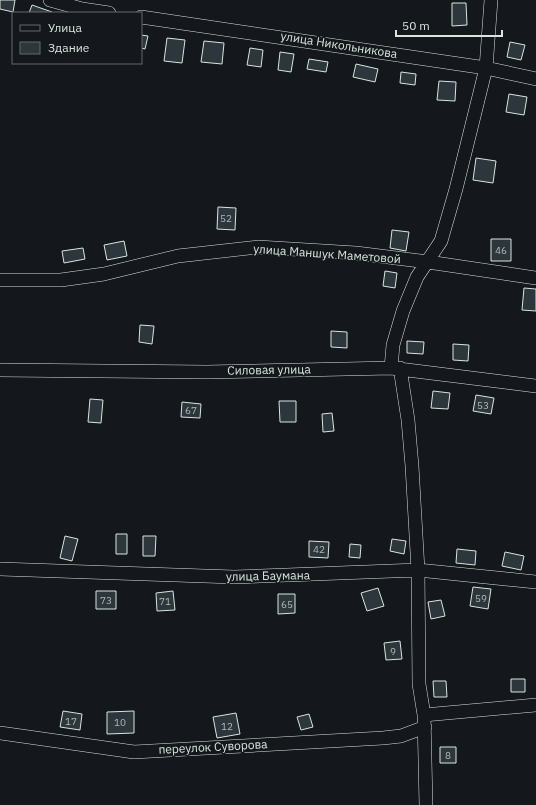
<svg xmlns="http://www.w3.org/2000/svg" width="536" height="805" font-family="'IBM Plex Sans',sans-serif">
<rect width="100%" height="100%" fill="#14181c"/>
<path fill="#2c363c" stroke="#d8e6dc" d="M0,0H15L13,12L0,9Z
M452,3H466L467,25L452,26Z
M32,5L52,12V13H29Z
M141,35L148,36L145,49L141,48Z
M167,38L185,40L182,63L164,61Z
M204,41L224,43L222,64L201,62Z
M510,42L525,45L521,60L507,57Z
M250,48L263,50L261,67L247,65Z
M280,52L294,54L291,72L278,70Z
M309,59L328,62L326,72L307,69Z
M356,64L378,69L375,82L353,77Z
M401,72L416,74L415,85L400,83Z
M439,81L456,82L455,101L437,100Z
M509,94L527,97L524,115L506,112Z
M476,158L496,161L493,183L473,180Z
M218,207L236,208L235,230L217,229Z
M392,230L409,232L406,251L390,248Z
M491,239H511V261H491Z
M124,241L127,256L107,260L104,245Z
M83,248L85,259L64,263L62,251Z
M385,271L397,273L395,288L383,286Z
M524,288L536,289V311L522,310Z
M140,325L154,326L152,344L139,342Z
M331,331L347,332V348L331,347Z
M407,341L424,342L423,354L407,353Z
M453,344L469,345L468,361L453,360Z
M433,391L450,393L448,409L431,408Z
M476,395L494,398L491,414L473,411Z
M90,399L103,400L101,423L88,422Z
M279,401H296V422H280Z
M182,402L201,404L200,418L181,417Z
M332,413L334,431L323,432L322,414Z
M116,534H127V554H116Z
M65,536L78,539L72,561L60,558Z
M143,536H156L155,556H143Z
M392,539L406,541L404,554L390,551Z
M309,541L329,542L328,558L309,557Z
M350,544L361,545L360,558L349,557Z
M457,549L476,551L475,565L456,563Z
M505,552L524,556L521,570L502,566Z
M473,587L491,589L488,609L470,606Z
M378,588L384,606L367,611L361,593Z
M96,591H116V609H96Z
M173,591L175,610L157,611L156,593Z
M278,594H295V613L278,614Z
M441,600L445,616L431,619L428,602Z
M400,641L402,659L386,660L384,643Z
M511,679H525V692H511Z
M433,681H446L447,697H434Z
M63,711L82,714L80,730L60,727Z
M134,711V733L107,734V712Z
M236,713L240,734L217,738L213,717Z
M309,714L313,727L301,730L297,717Z
M440,747H456V763H440Z"/>
<g fill="none" stroke-linecap="round" stroke-linejoin="round">
<g stroke="#d8e6dc" stroke-width="14">
<path id="street" d="M50,0L82,9L109,13
M141,17L486,68L536,79
M0,280H61L104,274L178,256L258,247L356,253L428,262L536,278
M391,368L393,345L403,311L417,277L441,241L456,189L486,68L491,0
M400,368L408,420L412,466L418,570L419,684L424,715L426,805
M0,370L207,372L391,368L536,386
M0,569L234,577L418,570L536,582
M424,715L536,705
M0,733L134,752L383,738L401,736L425,727"/>
</g>
<use href="#street" stroke="#14181c" stroke-width="13"/>
</g>
<g text-anchor="middle" stroke-width="3" stroke-linejoin="round" paint-order="stroke">
<g font-size="10" fill="#adbab4">
<text x="226" y="222">52</text>
<text x="501" y="254">46</text>
<text x="483" y="409">53</text>
<text x="191" y="414">67</text>
<text x="319" y="553">42</text>
<text x="481" y="602">59</text>
<text x="106" y="604">73</text>
<text x="165" y="605">71</text>
<text x="287" y="608">65</text>
<text x="393" y="655">9</text>
<text x="71" y="725">17</text>
<text x="120" y="726">10</text>
<text x="227" y="730">12</text>
<text x="448" y="759">8</text>
</g>
<g font-size="12" fill="#d8e6dc" stroke="#14181c">
<text transform="translate(339 45) rotate(9)" y="4">улица Никольникова</text>
<text transform="translate(327 254) rotate(4)" y="4">улица Маншук Маметовой</text>
<text transform="translate(269 370) rotate(-1)" y="4">Силовая улица</text>
<text transform="translate(268 576) rotate(-1)" y="4">улица Баумана</text>
<text transform="translate(213 747) rotate(-3)" y="4">переулок Суворова</text>
</g>
</g>
<rect x="12" y="12" width="130" height="52" fill="#14181c" stroke="#626a69"/>
<rect x="20" y="25" width="20" height="6" fill="#14181c" stroke="#626a69"/>
<text x="48" y="32" font-size="12" fill="#d8e6dc">Улица</text>
<rect x="20" y="42" width="20" height="12" fill="#2c363c" stroke="#626a69"/>
<text x="48" y="52" font-size="12" fill="#d8e6dc">Здание</text>
<path d="M396 30v6h106v-6" fill="none" stroke="#d8e6dc" stroke-width="2"/>
<text x="402" y="30" font-size="12" fill="#d8e6dc" stroke="#14181c" stroke-width="3" paint-order="stroke">50 m</text>
</svg>
